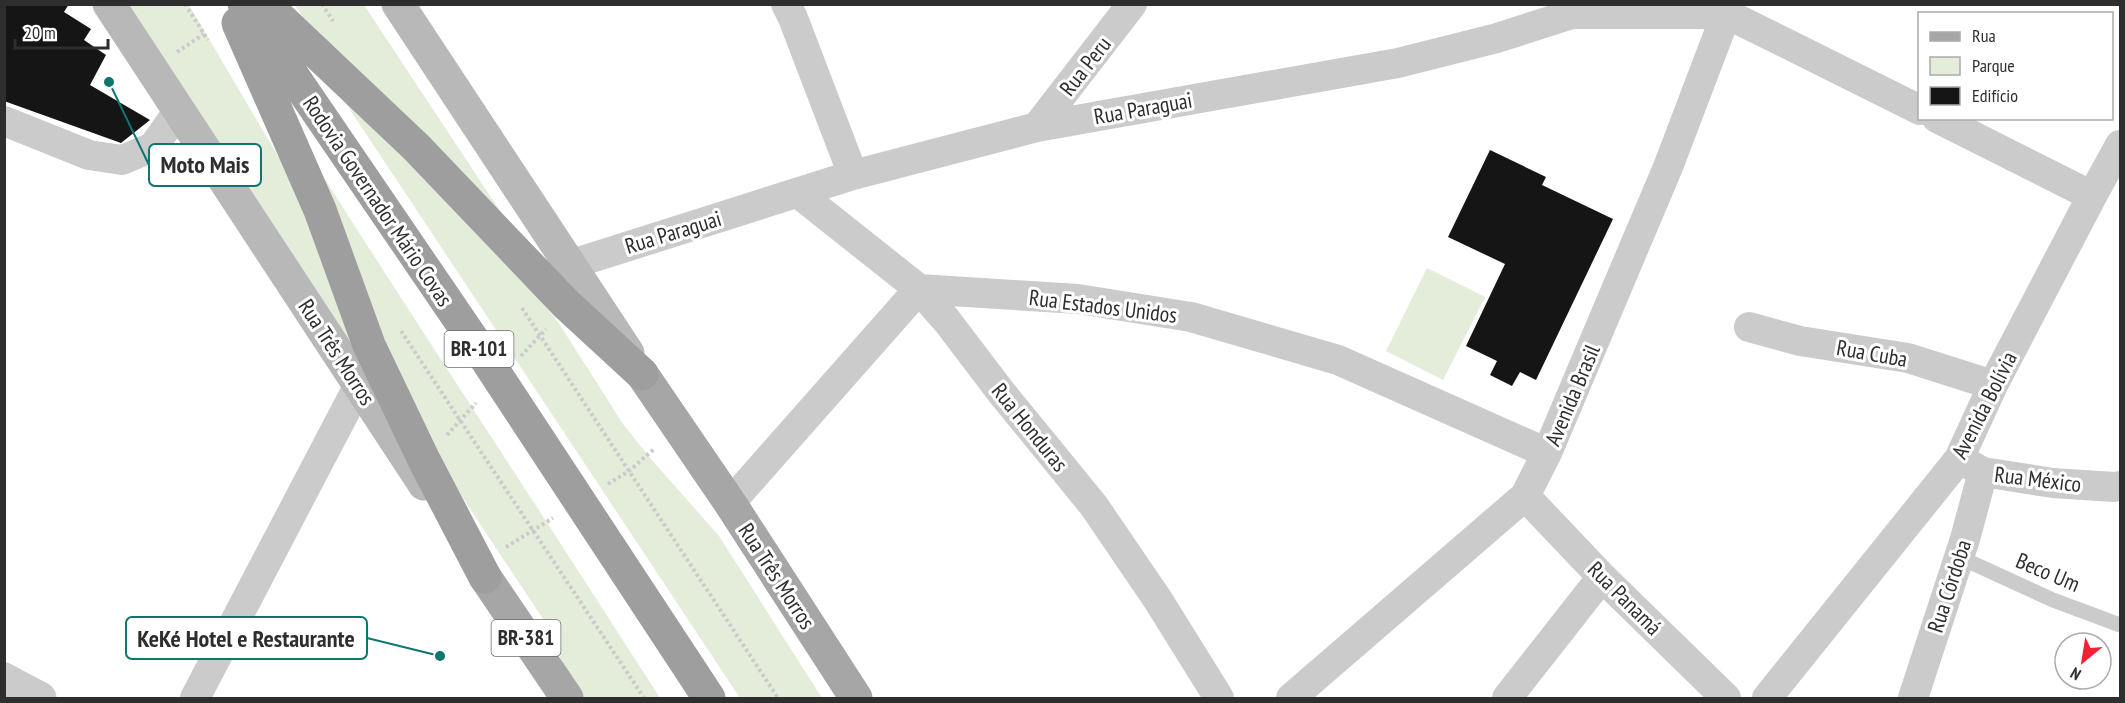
<svg xmlns="http://www.w3.org/2000/svg" width="2125" height="703" font-family="'PT Sans Narrow',sans-serif">
<rect width="100%" height="100%" fill="#fff"/>
<path fill="#e4edda" d="M120,5H189L292,180L370,385Z
M295,5H364L516,235L313,33Z
M333,84L540,299L560,325L623,424L651,459L719,536L822,698H740Z
M309,154C424,336 544,516 660,698H577L547,625L447,474L405,402Z
M1427,268L1485,297L1443,380L1386,351Z"/>
<path fill="#151515" d="M4,4H69L64,12L91,29L84,40L106,55L90,85L150,120L121,143L4,101Z
M1490,150L1546,177L1542,185L1613,219L1536,380L1520,372L1512,386L1490,375L1497,361L1466,346L1505,264L1448,237Z"/>
<g fill="none" stroke-linecap="round" stroke-linejoin="round">
<path stroke="#cbcbcb" stroke-width="4" stroke-dasharray="3 3" stroke-linecap="butt" d="M185,4L208,40
M322,4L333,21
M177,52L204,34
M522,308L778,698
M401,331L644,698
M521,356L546,329
M447,435L476,403
M608,484L629,471L654,449
M506,547L553,518"/>
<path stroke="#cbcbcb" stroke-width="15" d="M1959,557L2053,600L2120,625"/>
<path stroke="#cbcbcb" stroke-width="30" d="M786,4L793,18L853,175
M1937,118L2092,196
M4,121L89,155L122,160L153,147L179,110
M1037,127L1132,4
M798,193L919,289L947,321L1001,392L1094,506L1158,600L1219,698
M569,265L853,175L1037,127L1398,63L1497,38L1572,14H1727L1920,110
M919,289L1078,299L1191,317L1338,360L1547,453
M1749,327L1800,341L1908,358L1993,385
M1965,462L1983,472L2053,483L2114,487L2120,486
M1525,496L1602,577L1726,698
M730,503L919,289
M195,698L359,385
M1291,698L1525,496L1547,453L1668,167L1730,4
M1507,698L1602,577
M1767,698L1959,459L1993,385L2092,196L2120,145
M1913,698L1965,539L1983,472"/>
<path stroke="#cbcbcb" stroke-width="33" d="M4,679L40,698"/>
<path stroke="#b8b8b8" stroke-width="33" d="M109,4L424,484
M398,4L628,353"/>
<path stroke="#a6a6a6" stroke-width="33" d="M642,374L730,503L856,698
M485,577L567,698"/>
<path stroke="#9e9e9e" stroke-width="33" d="M244,4L482,353L709,698
M265,4L416,147L566,304L642,374
M238,23L320,210L369,345L424,460L485,577"/>
</g>
<g text-anchor="middle" stroke-width="6" stroke-linejoin="round" paint-order="stroke">
<g fill="#fff" stroke="#6d6d6d" stroke-width="1.5">
<rect x="444.5" y="331" width="69" height="36" rx="4.5"/>
<rect x="491.5" y="620" width="69" height="36" rx="4.5"/>
</g>
<g font-size="21" font-weight="bold" fill="#2e2e2e">
<text x="479" y="356">BR-101</text>
<text x="526" y="645">BR-381</text>
</g>
<g font-size="22" fill="#2e2e2e" stroke="#fff">
<text transform="translate(1085 66) rotate(-52)" y="8">Rua Peru</text>
<text transform="translate(1143 108) rotate(-10)" y="8">Rua Paraguai</text>
<text transform="translate(378 201) rotate(56)" y="8">Rodovia Governador Mário Covas</text>
<text transform="translate(673 232) rotate(-17)" y="8">Rua Paraguai</text>
<text transform="translate(1103 306) rotate(7)" y="8">Rua Estados Unidos</text>
<text transform="translate(337 352) rotate(57)" y="8">Rua Três Morros</text>
<text transform="translate(1872 353) rotate(10)" y="8">Rua Cuba</text>
<text transform="translate(1572 395) rotate(-67)" y="8">Avenida Brasil</text>
<text transform="translate(1984 405) rotate(-63)" y="8">Avenida Bolívia</text>
<text transform="translate(1030 427) rotate(51)" y="8">Rua Honduras</text>
<text transform="translate(2038 479) rotate(7)" y="8">Rua México</text>
<text transform="translate(2048 572) rotate(23)" y="8">Beco Um</text>
<text transform="translate(777 576) rotate(57)" y="8">Rua Três Morros</text>
<text transform="translate(1949 586) rotate(-72)" y="8">Rua Córdoba</text>
<text transform="translate(1625 598) rotate(45)" y="8">Rua Panamá</text>
</g>
</g>
<path fill="none" stroke="#0f766e" stroke-width="2" d="M109 82L149 165M440 656L367 638"/>
<g fill="#0f766e" stroke="#fff" stroke-width="2">
<circle cx="109" cy="82" r="6"/>
<circle cx="440" cy="656" r="6"/>
</g>
<g fill="#fff" stroke="#0f766e" stroke-width="2">
<rect x="149" y="144" width="112" height="42" rx="6"/>
<rect x="126" y="617" width="241" height="42" rx="6"/>
</g>
<g font-size="24" text-anchor="middle" font-weight="bold" fill="#2e2e2e">
<text x="205" y="173">Moto Mais</text>
<text x="246" y="647">KeKé Hotel e Restaurante</text>
</g>
<rect width="2125" height="703" fill="none" stroke="#2e2e2e" stroke-width="12"/>
<rect x="1918" y="12" width="195" height="108" fill="#ffffff" stroke="#ababab" stroke-width="1.5"/>
<rect x="1930" y="32" width="30" height="9" fill="#a6a6a6" stroke="#ababab" stroke-width="1.5"/>
<text x="1972" y="42" font-size="18" fill="#2e2e2e">Rua</text>
<rect x="1930" y="57" width="30" height="18" fill="#e4edda" stroke="#ababab" stroke-width="1.5"/>
<text x="1972" y="72" font-size="18" fill="#2e2e2e">Parque</text>
<rect x="1930" y="87" width="30" height="18" fill="#151515" stroke="#ababab" stroke-width="1.5"/>
<text x="1972" y="102" font-size="18" fill="#2e2e2e">Edifício</text>
<g transform="translate(2083 661) rotate(210)"><circle r="28" fill="#ffffff" stroke="#ababab" stroke-width="1.5"/>
<path d="M0-4.5L10 22L0 15L-10 22Z" fill="#f42135"/>
<text y="-9" font-size="16" font-weight="bold" text-anchor="middle" fill="#2e2e2e">N</text>
</g>
<path d="M15 39v9h93v-9" fill="none" stroke="#2e2e2e" stroke-width="3"/>
<text x="24" y="39" font-size="18" fill="#2e2e2e" stroke="#ffffff" stroke-width="4.5" paint-order="stroke">20 m</text>
</svg>
